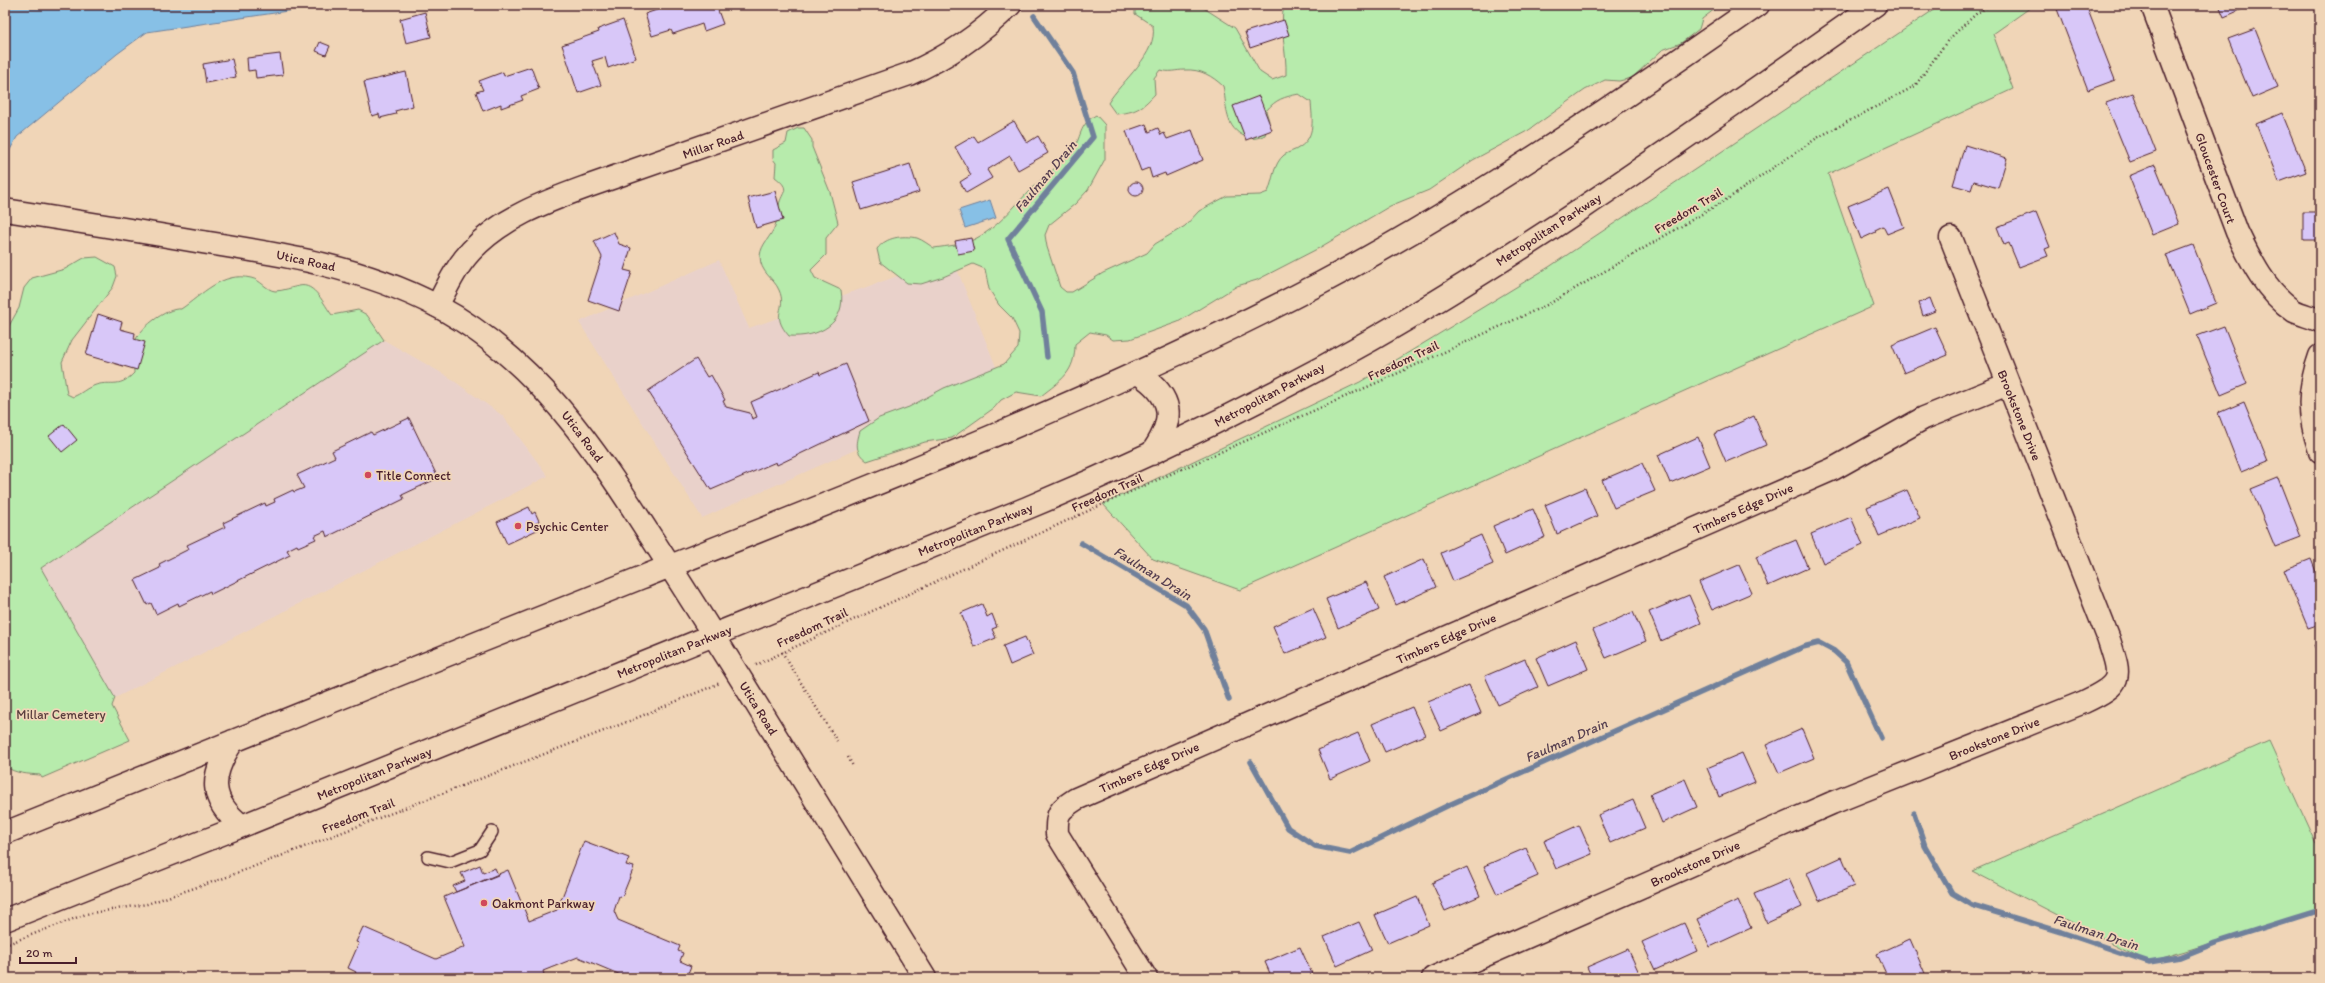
<svg xmlns="http://www.w3.org/2000/svg" width="2325" height="983" font-family="Itim,sans-serif">
<rect width="100%" height="100%" fill="#f0d5b7"/>
<filter id="ink" filterUnits="userSpaceOnUse"><feTurbulence type="fractalNoise" baseFrequency=".025" numOctaves="2"/><feDisplacementMap in="SourceGraphic" scale="8" xChannelSelector="R" yChannelSelector="G"/><feConvolveMatrix kernelMatrix="1 2 1 2 8 2 1 2 1" color-interpolation-filters="sRGB"/></filter>
<g filter="url(#ink)">
<path fill="#e9d1ca" d="M952,257L1003,384L702,518L579,322L719,260L749,328Z
M384,340L447,376L503,416L548,476L115,698L40,568Z"/>
<path fill="#b7ebac" stroke="#80856c" d="M1135,5H1199L1235,28L1260,72L1272,80L1286,75C1287,52 1279,28 1284,5H1720L1702,19L1699,29L1681,43L1662,50L1632,78L1619,81L1605,80L1585,90L1529,130L1473,160L1429,190L1390,206L1319,248L1257,280L1237,286L1178,322L1130,339L1113,340L1106,335L1090,332L1075,344C1075,373 1061,380 1041,396L1016,392L1001,400L994,408L952,438L925,442L867,461C855,452 856,445 860,431L879,418L909,407L944,388L1004,364L1018,348L1019,333L1012,318L999,305L989,289L985,269L973,264L943,277L921,284L907,283L880,262L877,249C886,237 902,235 917,238C923,240 929,245 934,248C947,246 964,245 975,239C999,227 1014,206 1032,188C1045,176 1060,165 1072,151C1082,138 1078,125 1096,115L1105,125V159L1088,190L1075,204L1049,225L1045,235L1047,247L1060,287L1066,292H1072L1103,273L1147,253L1155,244L1185,226L1199,211L1227,196L1260,195L1268,192C1273,181 1273,164 1284,155C1288,152 1295,151 1300,147C1316,136 1312,118 1311,102L1299,94C1284,97 1276,99 1266,111L1269,121L1265,135C1257,139 1251,140 1242,135C1224,125 1227,104 1223,86C1212,76 1201,69 1185,70C1175,70 1170,73 1160,70L1154,78L1155,94C1141,109 1136,112 1116,114L1108,103C1122,80 1158,54 1153,26L1135,14Z
M1941,5H2034L1993,34L2013,89L1828,174L1874,306L1240,590L1153,559L1103,504L1360,382L1549,267Z
M798,128H804L812,140V147L830,192L838,223L826,238V255L811,270L815,278L841,290C847,324 818,338 789,336C769,313 788,310 779,290C774,278 760,273 760,256C761,244 771,237 775,226C778,219 777,212 779,205C782,191 792,190 775,177L776,163L773,159V150L786,143L788,133Z
M97,257L115,267L117,276L113,287L72,340L62,362L67,394L73,397C81,394 86,388 93,386C110,379 118,390 134,373C134,364 132,353 134,345C136,330 167,307 181,309C202,295 222,271 251,278C261,280 266,290 275,291C283,291 292,287 299,286C315,282 324,305 332,315L358,310L367,315L384,340L41,568L115,698L112,706L130,740L42,778L40,775C29,774 15,774 5,766V333L19,308L24,288L32,278L65,269L84,258Z
M2269,741L2320,852V910L2149,962L1972,871Z"/>
<path fill="#87c0e6" stroke="#6f809b" d="M5,5H328L147,32L117,54L17,137L5,159Z
M990,200L996,218L965,228L959,210Z"/>
<g fill="none" stroke-linecap="round" stroke-linejoin="round">
<path stroke="#6f809b" stroke-width="5.5" d="M1034,16L1073,73L1093,137L1008,239L1042,312L1047,357
M1081,543L1186,605L1204,629L1229,700
M1251,762L1288,828L1315,846L1350,853L1451,804L1803,647L1819,643L1834,651L1846,662L1881,738
M1914,813L1925,846L1952,893L1972,905L2061,932L2149,962L2180,957L2215,943L2320,910"/>
</g>
<path fill="#d8c7f8" stroke="#4a1f2b" d="M671,5H716L723,24L704,31L702,24L673,34L671,30L652,36L645,14Z
M2067,5H2086L2115,80L2088,90L2057,9Z
M2219,5H2249L2250,6L2224,17Z
M425,12L431,37L406,43L400,19Z
M623,20L636,58L608,68L605,57L592,61L601,85L578,93L562,45L599,32L598,29Z
M1284,20L1289,35L1250,48L1245,32Z
M2255,29L2278,87L2252,98L2228,39Z
M320,42L330,46L326,55L316,51Z
M280,54L283,75L256,78L255,70L248,71L247,58Z
M232,59L236,77L206,83L203,64Z
M531,67L539,89L521,96L523,100L501,108V104L483,111L476,92L483,90L479,81L503,72L504,76Z
M406,72L413,106L395,111L396,114L380,118L379,114L372,116L364,82Z
M2133,93L2156,152L2130,162L2106,103Z
M1259,96L1272,130L1246,140L1233,106Z
M2282,113L2306,172L2279,182L2256,124Z
M1014,121L1027,143L1038,136L1048,153L1018,170L1010,156L987,170L992,178L966,193L960,182L971,175L955,147L974,136L978,142Z
M1146,124L1149,132L1158,128L1161,135L1164,133L1167,139L1192,130L1203,160L1166,176L1165,173L1152,178L1149,168L1141,171L1126,131Z
M1965,145L2007,158L1998,188L1974,181L1971,190L1953,185Z
M910,164L919,192L861,210L853,182Z
M2155,165L2179,224L2152,235L2129,176Z
M1129 189a7 7 0 1 1 14 0a7 7 0 1 1-14 0Z
M1889,189L1904,227L1887,234L1883,226L1875,230L1876,232L1861,239L1848,206Z
M775,191L783,220L756,228L748,198Z
M2036,212L2050,247L2045,249L2048,256L2019,267L2009,243L2004,245L1997,227Z
M2303,212H2320V240H2303Z
M614,232L619,244L631,248L624,270L632,272L619,311L588,300L602,257L594,241Z
M971,238L974,251L958,254L955,241Z
M2193,245L2216,303L2190,314L2166,255Z
M1930,298L1935,311L1923,316L1919,303Z
M98,314L122,322L120,329L135,333L134,339L145,342L137,370L86,355Z
M2224,326L2247,384L2221,395L2197,336Z
M1935,327L1948,355L1904,373L1892,345Z
M696,359L707,377L711,375L725,400L723,401L726,407L750,413L752,419L757,417L751,402L819,372L820,375L846,364L869,421L777,465L776,462L711,490L648,391Z
M2244,402L2268,461L2241,472L2218,413Z
M1754,416L1766,445L1726,462L1714,434Z
M409,418L438,478L402,495L404,499L327,537L325,531L314,536L316,539L298,547L297,545L287,550L290,555L211,594L210,591L179,606L178,603L156,614L151,603L147,605L135,580L160,568L159,564L189,549L187,545L225,527L223,523L265,503L266,506L275,502L274,499L293,490L294,492L304,488L297,475L335,457L332,451L371,432L373,435Z
M64,424L77,440L62,452L49,436Z
M1698,437L1710,466L1670,483L1658,455Z
M1642,463L1655,491L1614,508L1602,480Z
M2278,478L2301,537L2275,547L2251,489Z
M1585,488L1597,516L1557,534L1545,505Z
M1907,490L1920,518L1879,536L1867,507Z
M529,507L532,514L535,512L539,521L536,523L539,529L507,544L497,522Z
M1533,509L1545,537L1505,555L1493,526Z
M1851,517L1863,545L1823,563L1811,534Z
M1481,535L1493,564L1453,581L1441,553Z
M1796,540L1808,568L1768,586L1756,557Z
M1424,559L1436,587L1396,605L1384,577Z
M2311,559L2320,582V624L2308,628L2284,570Z
M1739,565L1752,593L1712,610L1699,582Z
M1366,582L1379,610L1338,628L1326,599Z
M1689,595L1701,623L1661,641L1649,612Z
M982,604L987,617L992,614L997,627L992,629L996,638L974,647L961,613Z
M1313,608L1326,637L1285,654L1273,626Z
M1633,612L1646,641L1606,658L1593,630Z
M1025,637L1033,655L1010,665L1003,646Z
M1576,640L1588,669L1548,686L1536,658Z
M2320,643V659L2314,645Z
M1525,659L1538,687L1498,705L1485,676Z
M1469,685L1481,713L1441,731L1428,702Z
M1412,707L1425,735L1385,752L1372,724Z
M1802,729L1814,758L1779,773L1766,745Z
M1358,733L1370,761L1330,779L1318,750Z
M1742,753L1755,782L1719,797L1707,768Z
M1685,779L1697,807L1662,823L1650,794Z
M1633,800L1645,828L1610,843L1598,815Z
M1579,825L1592,854L1556,869L1544,841Z
M584,841L629,858L626,865L634,867L622,897L619,896L614,911L618,920L680,946L678,951L683,953L680,961L691,966L686,978H628L578,957L543,971L545,978H353L356,972L348,968L359,943L356,942L363,927L436,959L465,947L444,897L508,870L529,921L557,910Z
M1526,848L1538,876L1497,894L1484,866Z
M1842,857L1854,886L1819,901L1807,873Z
M480,865L483,873L495,868L498,875L456,892L453,886L465,881L461,873Z
M1467,867L1480,896L1445,911L1432,883Z
M1789,879L1802,907L1767,923L1754,894Z
M1417,897L1429,925L1388,943L1375,915Z
M1738,900L1751,928L1710,947L1697,919Z
M1359,922L1372,950L1337,966L1324,937Z
M1684,923L1697,951L1655,970L1642,942Z
M1910,939L1927,978H1888L1877,954Z
M1300,947L1313,976L1307,978H1272L1265,962Z
M1628,949L1641,977L1592,978L1587,967Z"/>
<g fill="none" stroke-linecap="round" stroke-linejoin="round">
<g stroke="#4a1f2b" stroke-width="14">
<path id="lane" d="M428,857L450,862L480,850L492,832"/>
</g>
<g stroke="#4a1f2b" stroke-width="25">
<path id="street" d="M2152,5L2237,232C2251,261 2266,292 2294,311C2302,315 2312,317 2320,321
M437,306C447,287 456,267 471,251C501,218 545,202 586,187L909,74C948,57 980,35 1010,5
M2320,356C2307,392 2308,414 2320,451
M1146,978L1057,834C1056,813 1059,810 1076,799L1833,469L1924,418L2008,384
M1433,978L1832,803L2084,702C2125,683 2121,677 2108,637L1951,238"/>
</g>
<g stroke="#4a1f2b" stroke-width="25">
<path id="secondary" d="M5,210C69,220 132,230 196,241C279,254 361,266 437,306C535,358 595,449 653,540C682,585 711,631 739,676C801,777 863,877 925,978"/>
</g>
<g stroke="#4a1f2b" stroke-width="25">
<path id="primary" d="M1138,373C1174,397 1176,419 1151,454
M233,741C210,775 208,800 242,826
M5,833C217,748 428,662 640,578C870,487 1101,398 1321,283C1474,202 1616,104 1758,5
M5,920L242,826L1027,508C1145,459 1260,403 1371,340C1546,240 1710,120 1875,5"/>
</g>
<path stroke="#4a1f2b" stroke-width="2.5" stroke-dasharray="1 3" stroke-linecap="butt" d="M782,652L837,741
M756,665L1103,504L1383,380L1549,304L1729,198L1817,138L1915,86L1948,40L1977,13L1991,5
M848,757L853,766
M5,945L86,914L147,904L224,878L627,722L720,683"/>
<use href="#lane" stroke="#f0d5b7" stroke-width="11"/>
<use href="#street" stroke="#f0d5b7" stroke-width="22"/>
<use href="#secondary" stroke="#f0d5b7" stroke-width="22"/>
<use href="#primary" stroke="#f0d5b7" stroke-width="22"/>
</g>
</g>
<g fill="#d1495b" stroke="#f0d5b7" stroke-width="1.5">
<circle cx="368" cy="475" r="4"/>
<circle cx="518" cy="526" r="4"/>
<circle cx="484" cy="903" r="4"/>
</g>
<g text-anchor="middle" stroke-width="3.5" stroke-linejoin="round" paint-order="stroke">
<g font-size="13" fill="#4a1f2b" stroke="#f0d5b7">
<text transform="translate(713 144) rotate(-19)" y="5">Millar Road</text>
<text transform="translate(2216 178) rotate(70)" y="5">Gloucester Court</text>
<text transform="translate(1688 210) rotate(-31)" y="5">Freedom Trail</text>
<text transform="translate(1548 229) rotate(-33)" y="5">Metropolitan Parkway</text>
<text transform="translate(306 260) rotate(12)" y="5">Utica Road</text>
<text transform="translate(1403 360) rotate(-25)" y="5">Freedom Trail</text>
<text transform="translate(1269 394) rotate(-28)" y="5">Metropolitan Parkway</text>
<text transform="translate(2020 415) rotate(68)" y="5">Brookstone Drive</text>
<text transform="translate(583 436) rotate(53)" y="5">Utica Road</text>
<text transform="translate(1107 492) rotate(-24)" y="5">Freedom Trail</text>
<text transform="translate(1743 508) rotate(-24)" y="5">Timbers Edge Drive</text>
<text transform="translate(975 529) rotate(-22)" y="5">Metropolitan Parkway</text>
<text transform="translate(812 627) rotate(-25)" y="5">Freedom Trail</text>
<text transform="translate(1446 638) rotate(-24)" y="5">Timbers Edge Drive</text>
<text transform="translate(674 651) rotate(-22)" y="5">Metropolitan Parkway</text>
<text transform="translate(759 708) rotate(58)" y="5">Utica Road</text>
<text transform="translate(1994 738) rotate(-22)" y="5">Brookstone Drive</text>
<text transform="translate(1149 767) rotate(-24)" y="5">Timbers Edge Drive</text>
<text transform="translate(374 773) rotate(-22)" y="5">Metropolitan Parkway</text>
<text transform="translate(358 815) rotate(-21)" y="5">Freedom Trail</text>
<text transform="translate(1695 863) rotate(-24)" y="5">Brookstone Drive</text>
</g>
<g font-size="13" fill="#4a1f2b" stroke="#f0d5b7" text-anchor="start">
<text x="376" y="480">Title Connect</text>
<text x="526" y="531">Psychic Center</text>
<text x="492" y="908">Oakmont Parkway</text>
</g>
<g font-size="13" fill="#5a3e3e" stroke="#f0d5b7">
<text x="61" y="719">Millar Cemetery</text>
</g>
<g font-size="14" font-style="italic" fill="#563f50" stroke="#f0d5b7">
<text transform="translate(1045 176) rotate(-50)" y="5">Faulman Drain</text>
<text transform="translate(1153 573) rotate(32)" y="5">Faulman Drain</text>
<text transform="translate(1566 740) rotate(-24)" y="5">Faulman Drain</text>
<text transform="translate(2096 932) rotate(18)" y="5">Faulman Drain</text>
</g>
</g>
<rect width="2325" height="983" fill="none" stroke="#f0d5b7" stroke-width="20"/>
<rect x="10" y="10" width="2305" height="963" fill="none" stroke="#4a1f2b" stroke-width="1.5" filter="url(#ink)"/>
<path d="M20 957v6h56v-6" fill="none" stroke="#4a1f2b" stroke-width="2"/>
<text x="26" y="957" font-size="12" fill="#4a1f2b" stroke="#f0d5b7" stroke-width="3" paint-order="stroke">20 m</text>
</svg>
